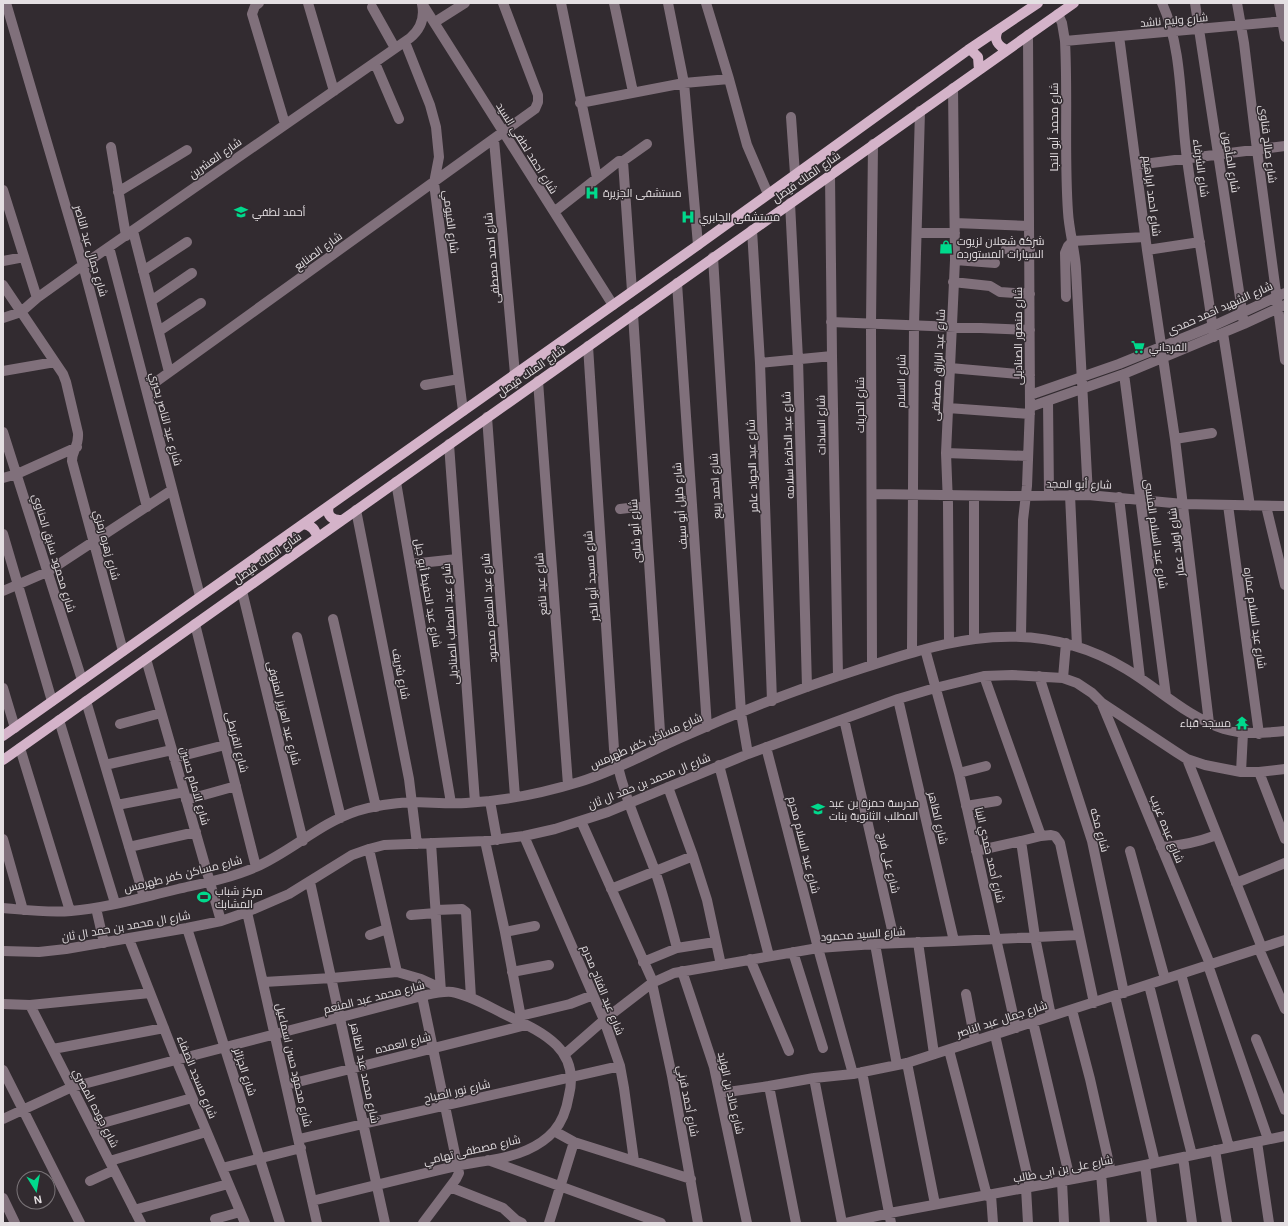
<svg xmlns="http://www.w3.org/2000/svg" width="1288" height="1226" font-family="Arial,Cairo,sans-serif">
<rect width="100%" height="100%" fill="#322b30"/>
<g fill="none" stroke-linecap="round" stroke-linejoin="round">
<path stroke="#80707b" stroke-width="10" d="M6,3L83,265L147,507
M259,3L255,6L252,14L285,124
M308,3L334,91
M561,3L597,178
M614,3L633,92
M668,3L684,83L698,245
M706,3L729,79L747,145L768,194
M1162,3C1183,49 1180,109 1187,159C1195,218 1206,278 1214,337
M1195,3L1244,324
M1237,3L1244,43L1257,150L1285,360
M1279,3L1285,37
M423,5L613,305
M372,7L395,48
M1058,14L1062,23L1065,41C1068,98 1064,155 1068,212C1069,231 1075,250 1076,269L1088,495
M435,22L465,3
M1119,36L1147,250L1175,439L1209,723
M1065,41L1285,21
M405,42L430,105L436,127L439,157L434,183L463,411
M375,63L399,119
M580,103L684,83L729,79
M791,117L795,174
M494,140L515,374
M111,147L126,236
M623,161L647,144
M1136,165L1285,146
M830,175L832,356L838,676
M3,190L37,298
M118,192L187,150
M790,203L798,359L807,687
M554,212L619,161H623L632,291
M955,223L1029,226
M752,230L760,363L772,701
M133,231L169,372
M917,233H955
M109,247L200,596
M1006,249L1030,250
M1147,250L1200,242
M713,257L741,713L748,754
M955,260L995,263
M3,261L24,257
M143,271L187,242
M953,282L990,286L1000,292L1030,294
M677,283L707,727
M3,285L63,374L66,382L78,433C79,447 72,450 72,461L123,651
M1066,297L1065,253L1068,246L1073,241L1145,237
M151,301L192,273
M633,314L661,747
M3,318L21,312L37,298L83,265L410,38C421,29 425,18 422,4
M831,322L1030,330
M159,331L201,303
M1223,333L1250,506
M588,346L614,749C622,792 640,831 655,871C664,896 670,922 677,948
M760,363L832,356
M950,368L1030,375
M3,371L55,362
M1124,374L1166,696
M538,381L568,785
M425,385L459,379
M146,389L535,109L538,102V95L503,3
M1030,395L1119,364L1213,326L1285,293
M1048,401L1049,495
M1030,407L1124,374L1244,324L1285,305
M948,408L1030,414
M487,417L515,797
M3,432L82,680
M1175,439L1212,433
M449,444L475,802
M946,453L1028,456
M3,478L17,474L77,447
M396,482L451,803
M872,494L1011,496L1088,495L1183,504L1285,506
M1070,495L1077,646
M974,496V639
M1119,497L1140,678
M1228,505L1259,734
M1266,506L1285,585
M620,509L645,506
M356,510L409,779L417,844
M3,534L52,701
M411,564L457,559
M3,591L47,572L172,490
M242,591L303,841
M333,619L376,807
M195,624L256,867
M1021,636L1023,520L1027,486L1030,407L1028,35
M297,637L341,818
M949,643L948,504L946,453L955,260L953,88
M925,649L959,773L1016,1028
M912,652L914,325L920,111
M146,659L221,921
M872,665L871,324L873,144
M984,676L1041,836
M1039,676L1092,841L1124,993
M1063,678L1066,643
M3,688L15,728
M898,699L954,941
M86,701L144,897
M1102,704L1210,964
M844,719L895,943
M59,720L115,903
M120,724L161,713
M766,747L818,948L853,1074
M20,748L70,911
M174,758L225,745
M1187,759L1262,948
M105,765L172,750
M719,765L769,956
M1241,772L1243,733
M1259,772L1285,839
M959,773L986,766
M668,787L693,856L707,900L721,965
M186,800L236,786
M490,801L497,840
M117,805L184,792
M966,806L997,801
M581,821L653,982
M524,836L604,1020L620,1066L624,1088L634,1161
M3,839L23,910
M485,841L505,932L522,1023
M1021,841L1035,937L1051,1016
M431,843L441,992
M129,847L196,832
M1161,847C1181,846 1198,842 1217,835
M369,849L397,972
M976,851L1021,841L1041,836L1051,835L1055,836L1060,843L1094,1003
M1130,851L1165,979
M310,882L385,1223
M1236,883L1285,863
M611,889L693,856
M3,908C26,910 48,913 71,911C107,908 143,897 178,889C204,883 231,878 256,867C292,851 320,823 357,811C374,806 393,803 411,802C429,802 447,804 466,803C503,801 543,793 579,782C616,771 650,751 685,736C743,710 803,687 863,668C900,656 937,644 975,639C1028,632 1080,641 1126,669C1158,688 1187,717 1224,729C1244,735 1265,733 1285,731
M96,908L104,943
M436,910L462,909L466,912L471,998
M247,912L317,1223
M411,915L436,913
M187,928L280,1223
M505,932L535,926
M370,935L387,929
M129,939L176,1059L245,1223
M918,942L934,1054
M875,944L897,1065
M1259,949L1285,1009
M3,951L39,952L66,949L187,928L221,921L247,912L289,894L352,855L369,849L384,845L485,841L524,836L555,829L608,812L748,754L898,699L935,688L984,676L1012,675L1063,678L1077,683L1092,693L1102,703L1176,752L1187,759L1205,765L1241,772H1259L1285,769
M793,952L823,1048
M750,959L789,1051
M643,962L677,948L715,942
M1208,965L1268,1139
M682,971L714,1067L747,1223
M512,972L549,965
M1181,974L1229,1147
M264,982L332,978L397,972L421,979L432,984L441,992
M652,983L672,1076L698,1223
M1149,985L1192,1155
M966,994L975,1041
M422,996L459,1173L456,1179L423,1223
M1115,996L1155,1163
M3,1004L30,1005L150,993
M30,1005L141,1223
M1072,1010L1090,1079L1111,1172
M520,1016L570,1004L593,995
M1033,1022L1070,1179
M995,1035L1030,1187
M1256,1039L1285,1110
M53,1049L164,1028
M949,1050L987,1196
M564,1055L604,1020L652,983L674,973L818,948L875,944L954,941L1079,935
M907,1063L935,1204
M3,1070L80,1223
M862,1072L891,1223
M814,1078L842,1223
M286,1085L526,1025
M769,1086L796,1223
M721,1093L769,1086L814,1078L853,1074L907,1063L1285,940
M3,1119L72,1087L422,996C431,994 442,991 452,992C469,995 486,1005 502,1013C537,1030 581,1046 569,1095C567,1107 562,1122 554,1131C547,1139 536,1146 527,1150C505,1160 479,1161 456,1166C408,1177 360,1189 312,1201
M92,1126L192,1098
M554,1131L574,1142L691,1179
M299,1139L363,1124L620,1066
M1257,1142L1269,1223
M1215,1150L1227,1223
M1183,1157L1192,1223
M488,1160L661,1223
M110,1161L206,1132
M1145,1165L1152,1223
M222,1168L301,1148
M1101,1173L1105,1223
M90,1181L114,1170
M1062,1181L1064,1223
M450,1187L503,1208L516,1220L522,1223
M1026,1188L1028,1223
M991,1195L993,1223
M3,1198L15,1223
M134,1210L228,1184
M215,1219L240,1212
M549,1223L574,1142
M846,1223L890,1213L1111,1172L1285,1136"/>
<path stroke="#d4b3c9" stroke-width="10" d="M998,30C993,40 998,46 1007,50
M968,50L972,51L978,57L979,70
M329,506C326,515 332,521 342,520
M303,524C311,525 316,529 317,538
M3,736L698,245L968,50L1038,3
M3,760L1074,3"/>
</g>
<defs>
<g id="hospital-bare" transform="scale(1.08)"><path d="M-5-5h3v3.5h4V-5h3V5h-3V1.5h-4V5h-3Z" fill="#00d98c" stroke="#322b30" stroke-width="2.5" paint-order="stroke"/></g>
<g id="school-bare" transform="scale(1.08)"><path d="M0-5L7-2L0 1L-7-2ZM-4 1L0 2.5L4 1V4Q0 6-4 4Z" fill="#00d98c" stroke="#322b30" stroke-width="2.5" paint-order="stroke"/></g>
<g id="shop-bare" transform="scale(1.08)"><path d="M-5-2.5h2.3a2.7 3.5 0 0 1 5.4 0H5L5.5 6h-11ZM-1.5-2.5h3a1.5 2.3 0 0 0-3 0Z" fill="#00d98c" stroke="#322b30" stroke-width="2.5" paint-order="stroke"/></g>
<g id="supermarket-bare" transform="scale(1.08)"><path d="M-6-5.5h2.5l.6 2H6L4.5 2H-2.5L-4.4-4H-6ZM-1.5 3.2a1.3 1.3 0 1 0 .1 0ZM3 3.2a1.3 1.3 0 1 0 .1 0Z" fill="#00d98c" stroke="#322b30" stroke-width="2.5" paint-order="stroke"/></g>
<g id="temple-bare" transform="scale(1.08)"><path d="M0-6L5-2H3V0L6.5 2.5H4V6H1.5V3h-3V6H-4V2.5H-6.5L-3 0V-2H-5Z" fill="#00d98c" stroke="#322b30" stroke-width="2.5" paint-order="stroke"/></g>
<g id="stadium-bare" transform="scale(1.08)"><path d="M0-5a6.5 5 0 1 0 0 10a6.5 5 0 1 0 0-10ZM-3.5-1.8h7v3.6h-7Z" fill="#00d98c" stroke="#322b30" stroke-width="2.5" paint-order="stroke"/></g>
</defs>
<g fill-rule="evenodd">
<use href="#hospital-bare" x="592" y="193"/>
<use href="#school-bare" x="241" y="212"/>
<use href="#hospital-bare" x="688" y="217"/>
<use href="#shop-bare" x="946" y="247"/>
<use href="#supermarket-bare" x="1138" y="347"/>
<use href="#temple-bare" x="1242" y="723"/>
<use href="#school-bare" x="818" y="809"/>
<use href="#stadium-bare" x="204" y="897"/>
</g>
<g text-anchor="middle" stroke-width="3" stroke-linejoin="round" paint-order="stroke">
<g font-size="11" fill="#e4dfe2" stroke="#322b30">
<text transform="translate(1174 20) rotate(-5)" y="4">شارع وليم ناشد</text>
<text transform="translate(1054 127) rotate(-90)" y="4">شارع محمد أبو النجا</text>
<text transform="translate(1268 144) rotate(83)" y="4">شارع صالح قناوى</text>
<text transform="translate(527 148) rotate(58)" y="4">شارع احمد لطفي السيد</text>
<text transform="translate(215 158) rotate(-35)" y="4">شارع العشرين</text>
<text transform="translate(1231 162) rotate(81)" y="4">شارع المأمون</text>
<text transform="translate(1201 168) rotate(82)" y="4">شارع الشرفاء</text>
<text transform="translate(806 177) rotate(-35)" y="4">شارع الملك فيصل</text>
<text transform="translate(1152 196) rotate(83)" y="4">شارع احمد ابراهيم</text>
<text transform="translate(451 222) rotate(83)" y="4">شارع الفيومي</text>
<text transform="translate(91 251) rotate(74)" y="4">شارع جمال عبد الناصر</text>
<text transform="translate(318 251) rotate(-36)" y="4">شارع الصنايع</text>
<text transform="translate(492 258) rotate(-95)" y="4">شارع احمد مصطفى</text>
<text transform="translate(1220 308) rotate(-24)" y="4">شارع الشهيد احمد حمدى</text>
<text transform="translate(1018 336) rotate(-90)" y="4">شارع منصور الصناديلى</text>
<text transform="translate(938 365) rotate(-87)" y="4">شارع عبد الرازق مصطفى</text>
<text transform="translate(531 371) rotate(-35)" y="4">شارع الملك فيصل</text>
<text transform="translate(901 381) rotate(-89)" y="4">شارع السلام</text>
<text transform="translate(860 405) rotate(-90)" y="4">شارع الحريات</text>
<text transform="translate(166 419) rotate(75)" y="4">شارع عبد الناصر بحيري</text>
<text transform="translate(821 425) rotate(-91)" y="4">شارع السادات</text>
<text transform="translate(788 445) rotate(-92)" y="4">شارع عبد الحافظ سلامه</text>
<text transform="translate(752 466) rotate(-92)" y="4">شارع عبد الجواد عامر</text>
<text transform="translate(1079 484) rotate(1)" y="4">شارع أبو المجد</text>
<text transform="translate(715 486) rotate(-93)" y="4">شارع احمد ربيع</text>
<text transform="translate(680 506) rotate(-94)" y="4">شارع خليل أبو سيف</text>
<text transform="translate(635 531) rotate(-94)" y="4">شارع أبو شلبى</text>
<text transform="translate(1156 534) rotate(82)" y="4">شارع عبد السلام المنسى</text>
<text transform="translate(1176 542) rotate(-97)" y="4">شارع اولاد عمار</text>
<text transform="translate(107 545) rotate(75)" y="4">شارع زهره رمزي</text>
<text transform="translate(54 553) rotate(73)" y="4">شارع محمود سابق الحناوي</text>
<text transform="translate(267 558) rotate(-35)" y="4">شارع الملك فيصل</text>
<text transform="translate(591 576) rotate(-94)" y="4">شارع مسجد أبو الخير</text>
<text transform="translate(541 584) rotate(-94)" y="4">شارع عيد نافع</text>
<text transform="translate(428 593) rotate(80)" y="4">شارع عبد الحفيظ أبو جبل</text>
<text transform="translate(489 608) rotate(-94)" y="4">شارع عبد المنعم محمود</text>
<text transform="translate(1255 618) rotate(82)" y="4">شارع عبد السلام عماره</text>
<text transform="translate(450 624) rotate(-94)" y="4">شارع عبد المطلب الصناديلى</text>
<text transform="translate(401 674) rotate(79)" y="4">شارع شريف</text>
<text transform="translate(284 713) rotate(76)" y="4">شارع عبد العزيز المنوفى</text>
<text transform="translate(646 741) rotate(-24)" y="4">شارع مساكن كفر طهرمس</text>
<text transform="translate(237 742) rotate(76)" y="4">شارع القريطى</text>
<text transform="translate(649 781) rotate(-22)" y="4">شارع ال محمد بن حمد ال ثان</text>
<text transform="translate(195 786) rotate(74)" y="4">شارع الامام حسين</text>
<text transform="translate(938 818) rotate(77)" y="4">شارع الطاهر</text>
<text transform="translate(1167 829) rotate(68)" y="4">شارع عبده غريب</text>
<text transform="translate(1100 830) rotate(75)" y="4">شارع مكه</text>
<text transform="translate(804 845) rotate(76)" y="4">شارع عبد السلام محرم</text>
<text transform="translate(990 855) rotate(77)" y="4">شارع أحمد حمدي البنا</text>
<text transform="translate(889 863) rotate(77)" y="4">شارع على فرج</text>
<text transform="translate(183 874) rotate(-14)" y="4">شارع مساكن كفر طهرمس</text>
<text transform="translate(126 926) rotate(-10)" y="4">شارع ال محمد بن حمد ال ثان</text>
<text transform="translate(863 934) rotate(-4)" y="4">شارع السيد محمود</text>
<text transform="translate(603 990) rotate(68)" y="4">شارع عبد الفتاح محرم</text>
<text transform="translate(374 997) rotate(-14)" y="4">شارع محمد عبد المنعم</text>
<text transform="translate(1002 1019) rotate(-18)" y="4">شارع جمال عبد الناصر</text>
<text transform="translate(403 1043) rotate(-14)" y="4">شارع العمده</text>
<text transform="translate(294 1065) rotate(77)" y="4">شارع محمود حسن اسماعيل</text>
<text transform="translate(245 1072) rotate(72)" y="4">شارع الجزائر</text>
<text transform="translate(365 1073) rotate(78)" y="4">شارع محمد عبد الظاهر</text>
<text transform="translate(197 1077) rotate(68)" y="4">شارع مسجد الصفاء</text>
<text transform="translate(457 1091) rotate(-13)" y="4">شارع نور الصباح</text>
<text transform="translate(731 1093) rotate(77)" y="4">شارع خالد بن الوليد</text>
<text transform="translate(688 1101) rotate(79)" y="4">شارع أحمد قرني</text>
<text transform="translate(96 1108) rotate(63)" y="4">شارع جوده المصري</text>
<text transform="translate(472 1150) rotate(-13)" y="4">شارع مصطفى تهامي</text>
<text transform="translate(1063 1169) rotate(-11)" y="4">شارع على بن ابى طالب</text>
</g>
<g font-size="11" fill="#e4dfe2" stroke="#322b30" text-anchor="start">
<text x="603" y="197">مستشفى الجزيرة</text>
<text x="252" y="216">أحمد لطفي</text>
<text x="699" y="221">مستشفى الجابري</text>
<text x="957" y="245">شركة شعلان لزيوت<tspan x="957" dy="13">السيارات المستورده</tspan></text>
<text x="1149" y="351">الفرجاني</text>
<text x="1231" y="727" text-anchor="end">مسجد قباء</text>
<text x="829" y="807">مدرسة حمزة بن عبد<tspan x="829" dy="13">المطلب الثانوية بنات</tspan></text>
<text x="215" y="895">مركز شباب<tspan x="215" dy="13">المشابك</tspan></text>
</g>
</g>
<rect width="1288" height="1226" fill="none" stroke="#e4dfe2" stroke-width="8"/>
<g transform="translate(36 1190) rotate(169)"><circle r="19" fill="#322b30" stroke="#797377"/>
<path d="M0-3L7 15L0 10L-7 15Z" fill="#00d98c"/>
<text y="-6" font-size="11" font-weight="bold" text-anchor="middle" fill="#e4dfe2">N</text>
</g>
</svg>
